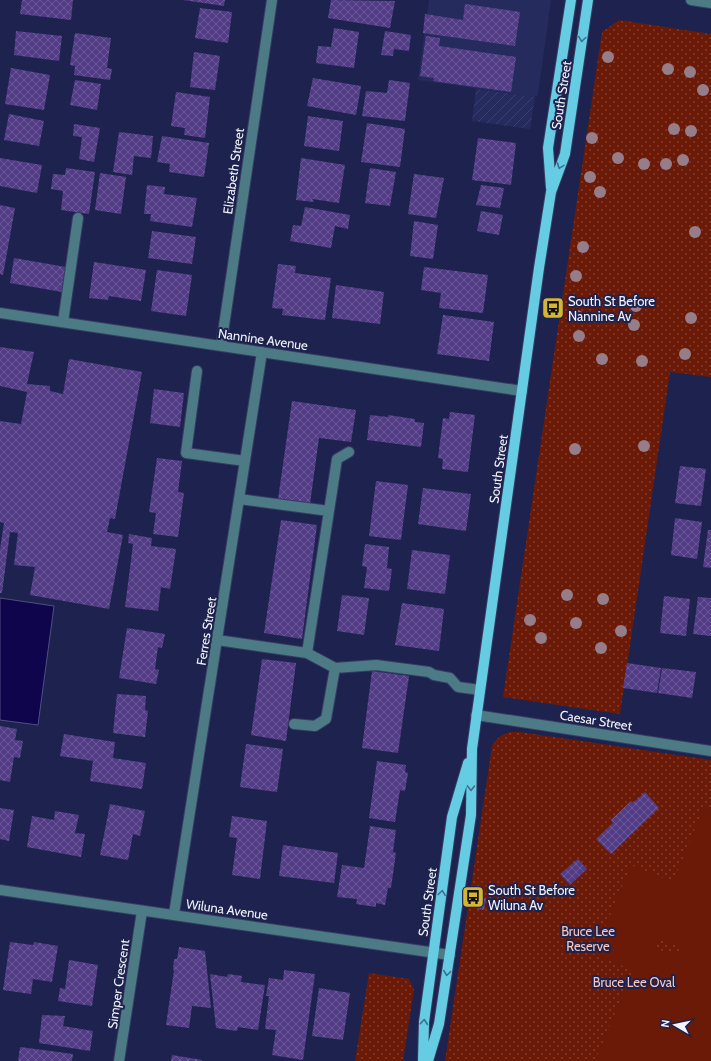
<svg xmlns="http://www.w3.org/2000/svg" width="711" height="1061" font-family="Cabin,sans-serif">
<defs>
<pattern id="industrial-furrows" width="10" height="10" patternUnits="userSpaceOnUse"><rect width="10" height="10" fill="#252c5d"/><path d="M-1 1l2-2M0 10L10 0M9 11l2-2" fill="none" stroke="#3a416d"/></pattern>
<pattern id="grass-dots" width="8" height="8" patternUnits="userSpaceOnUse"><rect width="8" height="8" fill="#6b1a07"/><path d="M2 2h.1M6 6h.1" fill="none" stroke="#813c2c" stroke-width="1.8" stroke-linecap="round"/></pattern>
<pattern id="building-cross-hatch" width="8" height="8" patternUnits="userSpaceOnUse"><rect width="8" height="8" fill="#523c86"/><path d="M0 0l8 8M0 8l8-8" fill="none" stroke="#6b5998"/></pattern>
</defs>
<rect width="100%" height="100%" fill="#1d234e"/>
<path fill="#252c5d" d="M429,0H551L538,95L535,97L418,80Z"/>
<path fill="url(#industrial-furrows)" d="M476,89L535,97L530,129L472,121Z"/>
<path fill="url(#grass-dots)" d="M619,20L711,34V377L670,372L620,714L503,697L602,32Z
M511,732H520L711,760V1061H445L492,746C497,738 501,734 511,732Z
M369,973L409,979L414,989L403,1061H355Z"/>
<path fill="#6b1a07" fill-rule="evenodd" d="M704,807L711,810V1061H595L633,970L594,954L631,865L673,882ZM659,939L680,947L679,952L674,950L672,955L656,948Z"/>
<path fill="#0e054c" stroke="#534d80" d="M0,598L54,606L38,725L0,720Z"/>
<path fill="url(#building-cross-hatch)" d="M22,0H73L71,20L20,14Z
M183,0H225L224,6Z
M331,0L395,1L390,28L328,18Z
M465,4L520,12L515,46L423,33L425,14L463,20Z
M200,8L232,12L228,43L195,38Z
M334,28L359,32L354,68L316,63L318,46L331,47Z
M16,31L62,36L59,61L14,55Z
M385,31L411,35L409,51L394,49L393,56L381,55Z
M75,33L111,38L107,68L112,69L110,80L74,75L75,66L70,65Z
M426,36L440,38L439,46L516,57L511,92L433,81L434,78L420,76Z
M194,52L220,56L215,90L190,87Z
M11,68L50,75L44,110L5,104Z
M313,78L361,86L356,115L307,106Z
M75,80L101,84L97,110L70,105Z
M389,80L410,83L405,121L362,116L366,91L387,93Z
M176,92L210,97L205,138L184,135L185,128L171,126Z
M9,114L44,121L39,146L4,140Z
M308,116L343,121L339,151L304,146Z
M367,123L405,129L400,167L361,162Z
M74,124L100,128L94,162L79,159L82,137L73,136Z
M119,132L153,136L151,158L134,156L132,175L113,172Z
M162,136L209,143L204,177L169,172L170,164L157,162Z
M478,138L516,143L511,185L472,180Z
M0,158L42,165L37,193L0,186Z
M301,158L345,165L339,203L312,199L314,202L296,200Z
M66,168L95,172L89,214L61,210L63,191L51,189L53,174L65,175Z
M370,168L396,172L390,206L365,203Z
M100,173L126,177L121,214L95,210Z
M414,174L444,178L436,218L408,214Z
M147,185L165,187L164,194L197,198L192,227L150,221L151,214H144Z
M481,185L504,188L500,208L476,205Z
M0,205L15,208L3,275L0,274Z
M305,207L350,215L348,229L335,226L331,248L290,241L293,225L301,226Z
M481,211L503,215L499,235L477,231Z
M414,221L438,225L433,259L410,256Z
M152,231L196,237L192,264L148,258Z
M14,258L66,267L62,292L10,283Z
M94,262L146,270L141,301L109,296L108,300L89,298Z
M278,264L296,266L295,273L331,278L325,320L282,315L283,309L272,308Z
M424,267L488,275L483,313L439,308L441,293L421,290Z
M157,270L192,275L186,316L151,311Z
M336,285L384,292L380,324L332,318Z
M443,315L494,322L489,361L437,354Z
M0,347L34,352L27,384L50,386V391L63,394L69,359L142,372L115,519L110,518L107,532L123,535L109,609L30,595L35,567L14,565L18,533L10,532L2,593H0V549L4,523L0,522V421L21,424L27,392L0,386Z
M154,389L184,393L180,427L150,423Z
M292,401L356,410L351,442L319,438L310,504L278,499Z
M450,412L475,415L468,472L442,469L443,459L438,458L443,418L449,419Z
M370,415L388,417V415L415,419V422L424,423L421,447L367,440Z
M157,458L182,461L178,492L184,493L178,537L153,534L156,513L149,512Z
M680,466L706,469L701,506L675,503Z
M376,481L408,485L401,540L369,536Z
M423,488L471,494L466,531L418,524Z
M675,518L702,522L697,559L671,555Z
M281,520L317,525L302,639L264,633Z
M708,530H711V568L703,567Z
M129,534L152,538L151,546L176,549L170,589L161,587L158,611L125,607L133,544L128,543Z
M365,544L389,547L387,568L392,569L389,591L364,588L367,567L362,566Z
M412,550L450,555L445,594L407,589Z
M342,595L369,598L364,635L337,631Z
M664,596L690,599L686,636L660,633Z
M698,597L711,598V636L693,634Z
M402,603L444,609L439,651L395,645Z
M127,628L165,634L162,648L158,647L155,669L159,670L156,684L119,678Z
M262,659L296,663L286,741L251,735Z
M627,663L661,668L657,693L623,688Z
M662,668L696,672L692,698L658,693Z
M372,671L409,676L398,753L362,748Z
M117,694L146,696L145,710L148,711L145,737L113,733Z
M0,726L17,729L15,740L23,741L20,758L14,757L10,782L0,780Z
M64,734L115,742L113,758L146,763L142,789L90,781L93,761L60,756Z
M246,744L283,749L277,792L240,787Z
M377,761L406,765L405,772L408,773L405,791L400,790L395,822L369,818Z
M645,792L659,808L611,854L596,839L613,823L611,820L631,801L633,803Z
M110,804L145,811L140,836L133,834L128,860L100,855Z
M0,808L14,810L9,841L0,839Z
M55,811L79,815L75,833L85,834L81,857L27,847L32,816L54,820Z
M232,816L267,821L260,879L232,875L237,838L229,837Z
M370,826L396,830L393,852L396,853L391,888H388L385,905L376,903V907L356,904L357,899L337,897L342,865L364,868Z
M283,845L338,853L334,883L279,876Z
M578,859L587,869L570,885L560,874Z
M479,897L486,898L484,910L477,909Z
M10,942L33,945L34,942L58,946L52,982L33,979L31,994L3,990Z
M179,947L205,951L211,1008L192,1006L189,1028L166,1025L174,970H173L174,959H177Z
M69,960L98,965L92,1006L58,1001L60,988L65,989Z
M284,970L315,974L303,1060L272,1055L276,1030L265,1029L269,996H266L269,978L283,980Z
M210,974L227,977L228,974L242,976L241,982L265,985L258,1030L238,1027L237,1031L216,1028Z
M319,988L350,993L343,1040L312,1036Z
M42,1015L65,1016L63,1026L93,1031L90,1051L39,1043Z
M20,1047L73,1054L72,1061H18Z
M172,1055L202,1060V1061H171Z"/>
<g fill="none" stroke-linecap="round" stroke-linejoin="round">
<g stroke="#373c63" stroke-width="12">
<path id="minor" d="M691,0L711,3
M0,313L522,391
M63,322L78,218
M221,346L272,0
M197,371L186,453L245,461
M329,511L337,459L349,452
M217,640L307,653L329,511L239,499
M335,668L376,665L429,672L434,675L450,678L458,687L480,690
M476,715L711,751
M294,724L315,726L326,719L335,668L307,653
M0,890L450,955
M174,914L262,352
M119,1061L142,911"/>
</g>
<g stroke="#373c63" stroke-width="12">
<path id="major" d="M551,188L548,148L571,0
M423,1061L424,1022L452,817L468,763
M428,1061L439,1024L471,815L472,749L539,268L551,192L565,154L588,0"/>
</g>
<use href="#minor" stroke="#4c7a85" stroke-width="10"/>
<use href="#major" stroke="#65cce3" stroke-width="10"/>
</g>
<g fill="#957d89">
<circle cx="608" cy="57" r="6"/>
<circle cx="668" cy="69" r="6"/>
<circle cx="690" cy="72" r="6"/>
<circle cx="703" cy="90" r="6"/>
<circle cx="674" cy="129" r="6"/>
<circle cx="691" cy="131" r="6"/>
<circle cx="592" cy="138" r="6"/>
<circle cx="618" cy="158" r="6"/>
<circle cx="683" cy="160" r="6"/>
<circle cx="644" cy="164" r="6"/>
<circle cx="666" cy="164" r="6"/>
<circle cx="590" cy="177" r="6"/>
<circle cx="600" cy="192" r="6"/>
<circle cx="695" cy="232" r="6"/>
<circle cx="583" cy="247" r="6"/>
<circle cx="576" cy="276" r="6"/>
<circle cx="636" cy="306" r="6"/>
<circle cx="577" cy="316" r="6"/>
<circle cx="691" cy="318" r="6"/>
<circle cx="634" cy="325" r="6"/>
<circle cx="579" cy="336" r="6"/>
<circle cx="685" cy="354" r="6"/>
<circle cx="602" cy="359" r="6"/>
<circle cx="642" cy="361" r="6"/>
<circle cx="644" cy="446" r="6"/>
<circle cx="575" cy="449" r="6"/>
<circle cx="567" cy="595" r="6"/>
<circle cx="603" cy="599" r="6"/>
<circle cx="530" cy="620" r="6"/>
<circle cx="576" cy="623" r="6"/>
<circle cx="621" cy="631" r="6"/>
<circle cx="541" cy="638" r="6"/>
<circle cx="601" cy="648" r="6"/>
</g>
<defs><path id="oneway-chevron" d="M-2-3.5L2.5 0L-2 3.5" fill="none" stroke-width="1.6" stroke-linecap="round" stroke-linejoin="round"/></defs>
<g stroke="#3d6f91">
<use href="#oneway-chevron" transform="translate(582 39) rotate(98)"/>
<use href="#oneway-chevron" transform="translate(560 166) rotate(110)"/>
<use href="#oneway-chevron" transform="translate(471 788) rotate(91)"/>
<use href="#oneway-chevron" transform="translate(442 893) rotate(-82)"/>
<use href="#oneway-chevron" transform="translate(447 973) rotate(98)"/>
<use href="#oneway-chevron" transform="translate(424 1022) rotate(-85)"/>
</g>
<defs>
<g id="bus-square" transform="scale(1.15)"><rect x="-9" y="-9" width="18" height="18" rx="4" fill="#d5b534" stroke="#1d234e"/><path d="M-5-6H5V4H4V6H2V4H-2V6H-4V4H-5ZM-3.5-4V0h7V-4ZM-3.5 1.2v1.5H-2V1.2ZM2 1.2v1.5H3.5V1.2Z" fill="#111"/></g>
</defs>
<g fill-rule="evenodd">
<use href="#bus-square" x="553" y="308"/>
<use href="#bus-square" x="473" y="897"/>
</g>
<g text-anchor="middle" stroke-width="4" stroke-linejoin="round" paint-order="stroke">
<g font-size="13" fill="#f3f4fa" stroke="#1d234e">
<text transform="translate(561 95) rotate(-81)" y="5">South Street</text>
<text transform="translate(233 171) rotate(-82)" y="5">Elizabeth Street</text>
<text transform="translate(263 339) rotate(8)" y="5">Nannine Avenue</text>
<text transform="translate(498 469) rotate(-82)" y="5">South Street</text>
<text transform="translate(206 631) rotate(-81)" y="5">Ferres Street</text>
<text transform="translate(596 720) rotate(9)" y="5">Caesar Street</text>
<text transform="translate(427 902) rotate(-82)" y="5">South Street</text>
<text transform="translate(227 909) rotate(8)" y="5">Wiluna Avenue</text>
<text transform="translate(118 984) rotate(-82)" y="5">Simper Crescent</text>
</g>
<g font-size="13" fill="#f3f4fa" stroke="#1d234e" text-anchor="start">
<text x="568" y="306">South St Before<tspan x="568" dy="15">Nannine Av</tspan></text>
<text x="488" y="895">South St Before<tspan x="488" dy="15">Wiluna Av</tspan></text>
</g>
<g font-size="13" fill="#f8c6ba" stroke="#1d234e">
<text x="588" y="936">Bruce Lee<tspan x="588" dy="15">Reserve</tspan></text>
<text x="634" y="987">Bruce Lee Oval</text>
</g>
</g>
<g transform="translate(675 1025) rotate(279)" stroke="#1d234e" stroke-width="3" paint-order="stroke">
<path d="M0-3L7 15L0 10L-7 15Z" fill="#f3f4fa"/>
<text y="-6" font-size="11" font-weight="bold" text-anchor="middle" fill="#f3f4fa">N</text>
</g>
</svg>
